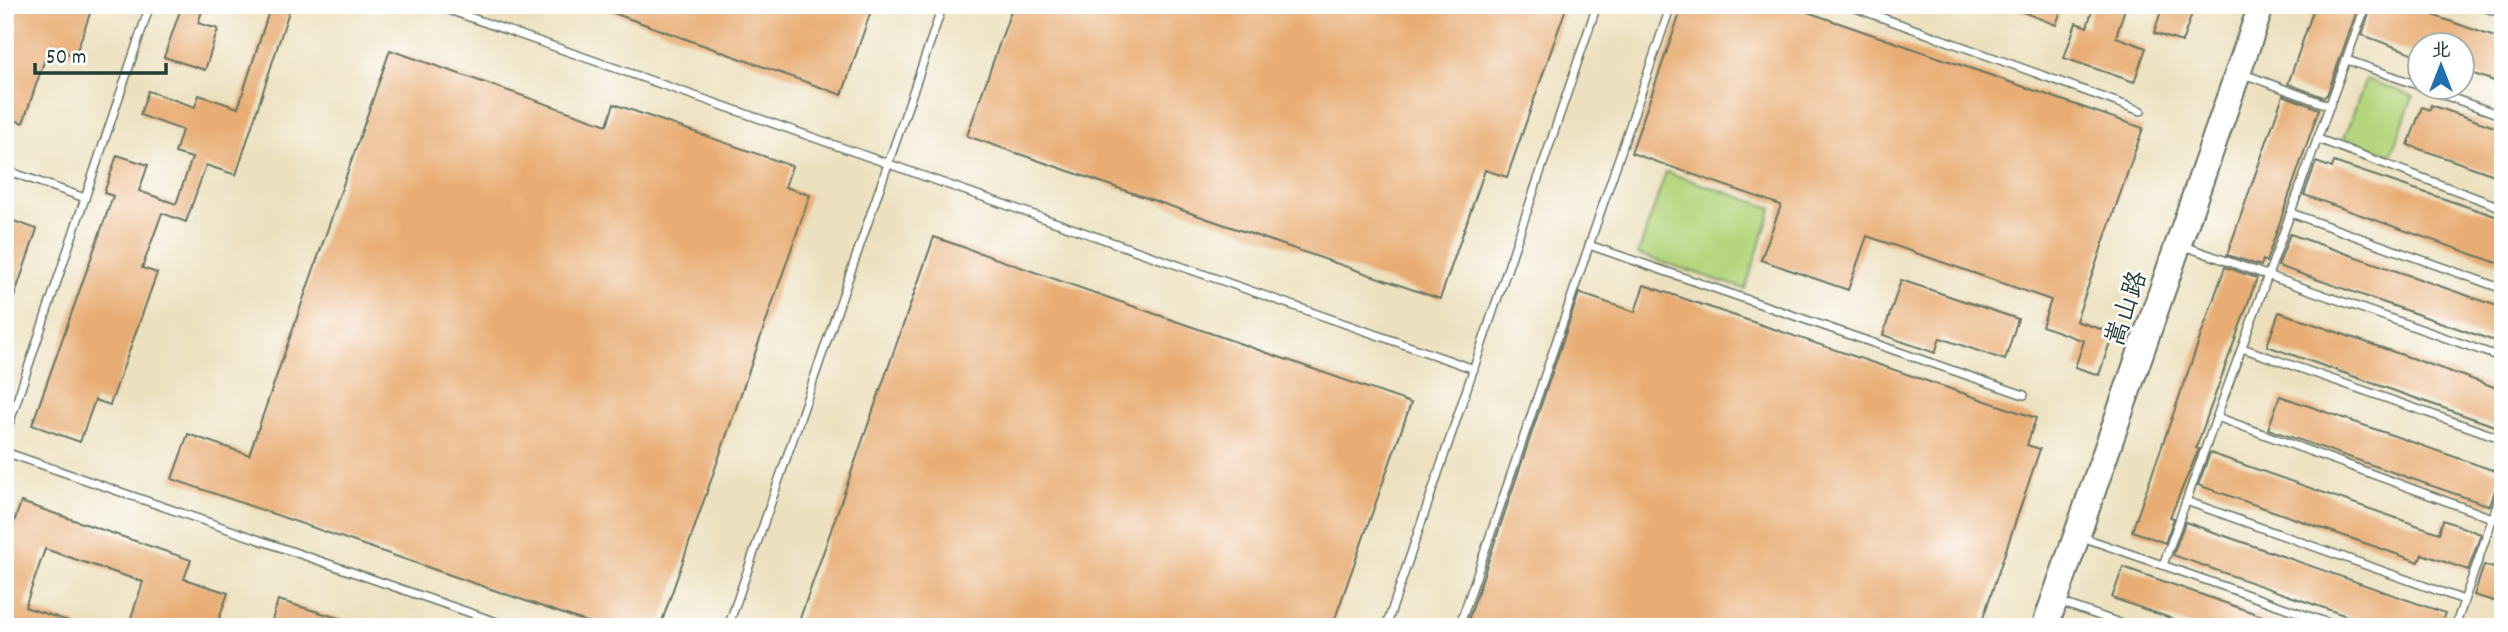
<svg xmlns="http://www.w3.org/2000/svg" width="2508" height="632" font-family="Dekko,'LXGW WenKai TC',sans-serif">
<rect width="100%" height="100%" fill="#fff"/>
<filter id="ink" filterUnits="userSpaceOnUse"><feTurbulence type="fractalNoise" baseFrequency=".0143" numOctaves="2"/><feDisplacementMap in="SourceGraphic" scale="14" xChannelSelector="R" yChannelSelector="G"/><feConvolveMatrix kernelMatrix="1 2 1 2 8 2 1 2 1" color-interpolation-filters="sRGB"/></filter>
<filter id="wash" filterUnits="userSpaceOnUse"><feTurbulence type="fractalNoise" baseFrequency=".00686" numOctaves="4" result="noise"/><feDisplacementMap in="SourceGraphic" scale="28" xChannelSelector="R" yChannelSelector="G"/><feGaussianBlur stdDeviation="1.57" result="paint"/><feColorMatrix in="noise" values="0 0 0 0 0 0 0 0 0 0 0 0 0 0 0 0 0 1.4 0 .05"/><feComposite in="paint" operator="in"/></filter>
<g filter="url(#wash)">
<rect width="100%" height="100%" fill="#ece0be"/>
<path fill="#b4d57d" stroke="#6a8958" stroke-width="2" d="M2366,79L2413,96L2391,155L2344,138Z
M1666,172L1772,208L1745,289L1638,254Z"/>
<g id="blocks">
<path fill="#e8ad75" d="M5,5H93L75,56L49,47L23,123L5,117Z
M182,5H204L198,23L218,29L205,70L164,57Z
M271,5H291L236,175L206,165L186,222L162,213L142,268L157,273L110,405L95,400L80,442L32,425L113,196L104,193L117,155L148,165L139,191L176,204L192,158L175,153L182,130L140,115L148,91L195,107L199,95L238,108Z
M591,5H873L842,95Z
M1013,5H1567L1507,177L1485,170L1440,299L967,136Z
M1683,5H1787L2143,128L2076,321L2113,333L2099,375L2075,367L2084,341L2042,326L2051,300L1867,236L1848,290L1761,260L1781,205L1631,153Z
M2005,5H2063L2056,25Z
M2094,5H2126L2116,37L2146,48L2134,82L2064,58L2076,23L2087,27Z
M2163,5H2195L2182,42L2154,33Z
M2315,5H2359L2327,95L2323,97L2288,84Z
M2372,5H2404L2503,40V84L2462,70V46H2420V56L2362,35Z
M390,50L607,125L614,104L792,166L785,187L810,195L660,627H601L172,479L188,434L249,455Z
M2283,95L2319,109L2266,262L2263,260L2261,266L2227,255Z
M2431,105L2503,130V178L2408,145L2422,107L2430,110Z
M2316,162L2332,168L2334,162L2501,218L2499,226L2503,227V265L2304,195Z
M5,218L37,229L8,315H5Z
M2290,234L2503,308V344L2278,266Z
M934,237L1411,403L1332,627H797Z
M2225,267L2257,278L2196,448L2199,449L2170,517L2174,518L2165,543L2132,531Z
M1901,280L2018,319L2005,360L1940,338L1935,353L1883,335Z
M1644,285L2036,418L2027,445L2040,449L1980,627H1466L1579,293L1635,312Z
M2279,312L2503,390V429L2267,346Z
M2280,396L2501,473L2490,506L2268,429Z
M2210,453L2439,533L2443,520L2481,534L2468,570L2422,554L2419,562L2198,485Z
M21,502L191,560L184,579L228,593L216,627H128L143,582L45,549L25,607L77,624L76,627H5V548Z
M2185,522L2445,613L2440,627H2378L2173,555Z
M2484,565L2503,571V604L2474,595Z
M2123,567L2288,625V627H2196L2112,598Z
M278,600L355,623L354,627H270Z"/>
</g>
</g>
<g filter="url(#ink)">
<use href="#blocks" fill-opacity="0" stroke="#677664" stroke-width="2"/>
<g fill="none" stroke-linecap="round" stroke-linejoin="round">
<g stroke="#677664" stroke-width="10">
<path id="service" d="M435,5L1474,369
M1847,5L2141,111
M2478,5L2503,14
M2347,60L2420,86
M2241,73L2330,106
M2424,88L2503,116
M2318,139L2503,208
M5,170L85,198
M2291,213L2503,289
M1589,245L2024,395
M2184,246L2503,358
M2242,348L2503,439
M2217,417L2492,518
M5,436L150,5
M5,452L511,627
M2186,501L2464,600
M2082,537L2340,627
M2163,565L2366,5
M2060,602L2131,627
M728,627L943,5
M1386,627L1597,5
M1459,627L1671,5
M2455,627L2503,488"/>
</g>
<g stroke="#677664" stroke-width="18">
<path id="minor" d="M2039,627L2256,5
M2051,627L2267,5"/>
</g>
<use href="#service" stroke="#fff" stroke-width="7"/>
<use href="#minor" stroke="#fff" stroke-width="14"/>
</g>
</g>
<g text-anchor="middle" stroke-width="5" stroke-linejoin="round" paint-order="stroke">
<g font-size="26" fill="#1f3d34" stroke="#fff">
<text transform="translate(2125 308) rotate(-71)" y="9">嵩山路</text>
</g>
</g>
<rect width="2508" height="632" fill="none" stroke="#fff" stroke-width="28"/>
<g transform="translate(2441 66)"><circle r="33" fill="#ffffff" stroke="#a5b1ae" stroke-width="2"/>
<path d="M0-5L12 26L0 18L-12 26Z" fill="#1f6fb2"/>
<text y="-10" font-size="19" font-weight="bold" text-anchor="middle" fill="#1f3d34">北</text>
</g>
<path d="M35 63v10h131v-10" fill="none" stroke="#1f3d34" stroke-width="3.5"/>
<text x="46" y="63" font-size="21" fill="#1f3d34" stroke="#ffffff" stroke-width="5" paint-order="stroke">50 m</text>
</svg>
